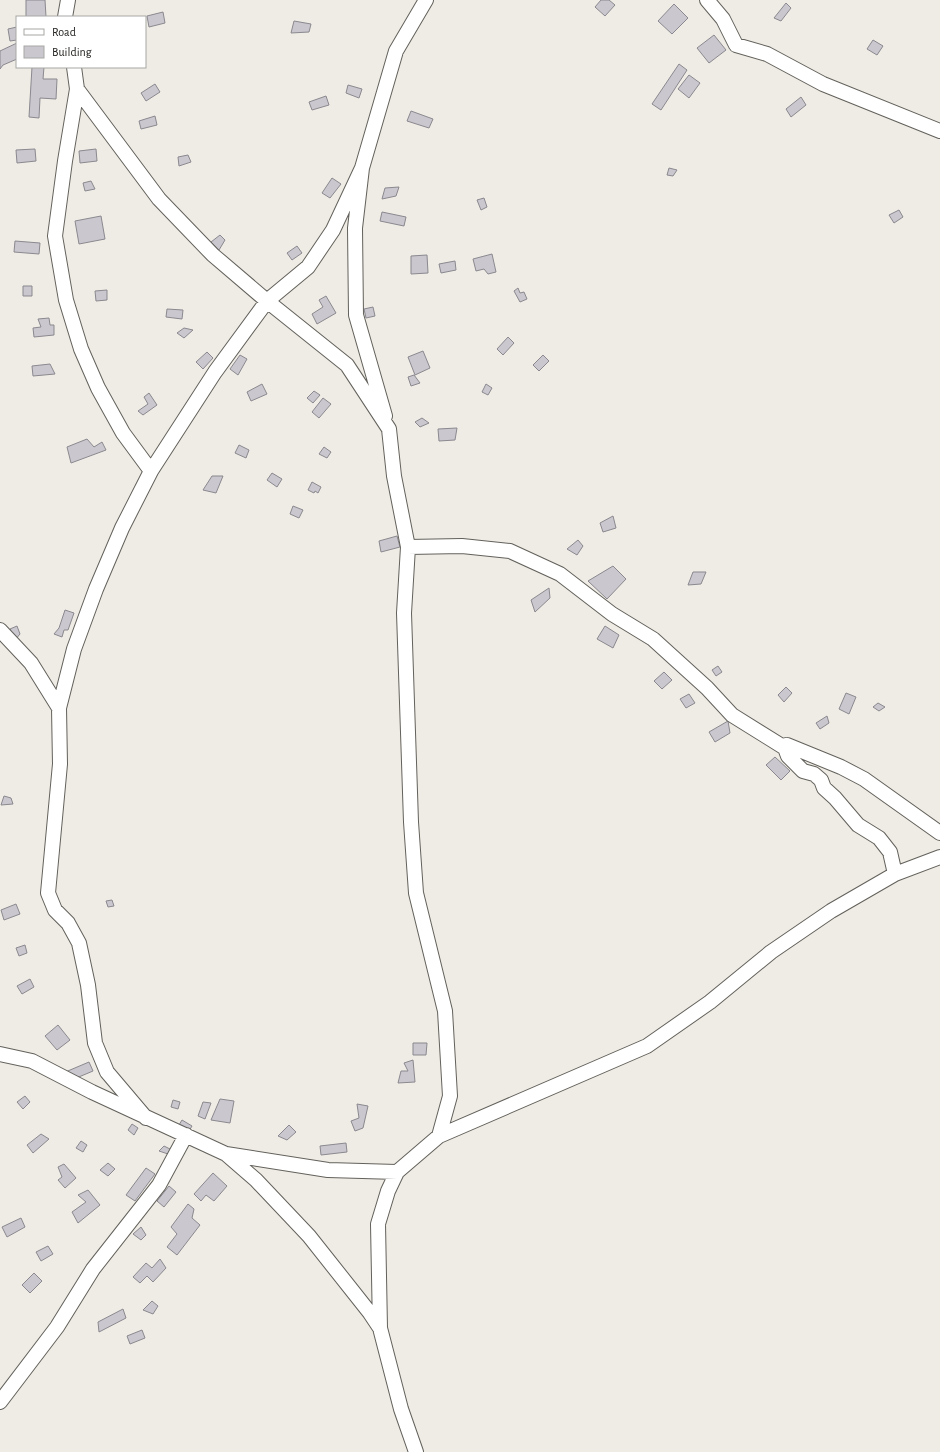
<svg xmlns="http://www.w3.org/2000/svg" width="940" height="1452" font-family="'Alegreya Sans',sans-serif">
<rect width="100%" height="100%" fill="#eeece4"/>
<path fill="#cac7ce" stroke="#8b888f" d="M26,0H45L46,17H26Z
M601,0H609L615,5L605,16L595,7Z
M786,3L791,8L781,21L774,18Z
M674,4L688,18L672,34L658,21Z
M163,12L165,23L149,27L147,16Z
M294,21L311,24L309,32L291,33Z
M17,27V40L10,41L8,29Z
M714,35L726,50L709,63L697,48Z
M873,40L883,46L877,55L867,49Z
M17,43V59L3,65L0,69V51Z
M679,64L687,70L661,110L652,104Z
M32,67H44L43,79H57L56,99L40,98L39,118L29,117Z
M689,75L700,83L689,98L678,89Z
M155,84L160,92L146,101L141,93Z
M348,85L362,89L359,98L346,93Z
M326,96L329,105L312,110L309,102Z
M801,97L806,105L791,117L786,109Z
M411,111L433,119L429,128L407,121Z
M155,116L157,125L141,129L139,121Z
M35,149L36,161L17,163L16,150Z
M96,149L97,161L80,163L79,151Z
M188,155L191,162L179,166L178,157Z
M669,168L677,170L673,176L667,175Z
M332,178L341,184L330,198L322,193Z
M91,181L95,189L85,191L83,183Z
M399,187L396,196L382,199L385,188Z
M484,198L487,207L481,210L477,200Z
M899,210L903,217L894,223L889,215Z
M382,212L406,217L404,226L380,221Z
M101,216L105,239L79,244L75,221Z
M220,235L225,240L219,250L211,242Z
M15,241L40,243L39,254L14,252Z
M297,246L302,253L292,260L287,253Z
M492,254L496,272L488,274L484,269L476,271L473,259Z
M427,255L428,273L411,274V256Z
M455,261L456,270L441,273L439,264Z
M23,286H32V296H23Z
M518,288L520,293L524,292L527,299L520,302L514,291Z
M107,290V300L96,301L95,291Z
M326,296L336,313L317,324L312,314L323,307L319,300Z
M373,307L375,316L366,318L364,309Z
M167,309L183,310L182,319L166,317Z
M49,318L50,325H54V335L34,337L33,328L41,327L38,319Z
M184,328L193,330L184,338L177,333Z
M508,337L514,343L503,355L497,349Z
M423,351L430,368L415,375L408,357Z
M207,352L213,358L203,369L196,362Z
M240,355L247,359L238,375L230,369Z
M543,355L549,361L539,371L533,365Z
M50,364L55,374L33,376L32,366Z
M414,375L420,383L411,386L408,377Z
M262,384L267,394L251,401L247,392Z
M486,384L492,388L488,395L482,392Z
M314,391L320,395L313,403L307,398Z
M149,393L157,405L143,415L138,411L148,404L144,397Z
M323,398L331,404L319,418L312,412Z
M422,418L429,423L420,427L415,422Z
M457,428L455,440L439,441L438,429Z
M87,439L94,447L102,442L106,450L71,463L67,447Z
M239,445L249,450L246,458L235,453Z
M324,447L331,452L327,458L319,454Z
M272,473L282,479L277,487L267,480Z
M212,476H223L216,493L203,490Z
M312,482L321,487L318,493L315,491L314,493L308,490Z
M293,506L303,510L299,518L290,514Z
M613,516L616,528L603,532L600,523Z
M397,536L400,547L381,552L379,541Z
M578,540L583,546L577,555L567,549Z
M613,566L626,579L607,599L588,581Z
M693,572H706L701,584L688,585Z
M549,588L550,598L535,612L531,600Z
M65,610L74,613L68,630H64L62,637L54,634L59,628Z
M17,626L20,634L15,640L10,629Z
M605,626L619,635L613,648L597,639Z
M718,666L722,672L716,676L712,670Z
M664,672L672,680L662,689L654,681Z
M786,687L792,693L784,702L778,695Z
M846,693L856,697L849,714L839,709Z
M689,694L695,703L686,708L680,699Z
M878,703L885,707L879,711L873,707Z
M827,716L829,723L820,729L816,723Z
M728,721L730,733L715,742L709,732Z
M775,757L790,771L781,780L766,765Z
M4,796L11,798L13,804L1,805Z
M112,900L114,906L108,907L106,901Z
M16,904L20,914L4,920L1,910Z
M25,945L27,953L19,956L16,948Z
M30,979L34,987L22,994L17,986Z
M58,1025L70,1040L57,1050L45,1036Z
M413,1043H427L426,1055H413Z
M413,1060L415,1082L398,1083L401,1071H408L404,1063Z
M89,1062L93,1071L74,1079L63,1073Z
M25,1096L30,1102L23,1109L17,1102Z
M220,1099L234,1101L230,1123L211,1120Z
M173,1100L180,1102L178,1109L171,1107Z
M203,1102L211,1103L205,1119L198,1116Z
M357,1104L368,1106L363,1128L355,1131L351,1121L359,1118Z
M182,1120L192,1126L189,1131L179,1125Z
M132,1124L138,1128L134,1135L128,1130Z
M289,1125L296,1132L287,1140L278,1136Z
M41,1134L49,1139L33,1153L27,1145Z
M81,1141L87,1145L83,1152L76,1148Z
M346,1143L347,1152L321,1155L320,1146Z
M164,1146L172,1150L168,1154L159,1151Z
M108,1163L115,1169L108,1176L100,1170Z
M64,1164L76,1178L65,1188L58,1180L62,1177L58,1167Z
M146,1168L155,1174L135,1201L126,1195Z
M213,1173L227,1186L214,1201L206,1195L201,1201L194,1194Z
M169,1186L176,1192L164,1207L157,1201Z
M88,1190L100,1205L78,1223L72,1212L86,1202L78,1195Z
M188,1204L194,1209L192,1218L200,1225L177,1255L167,1247L177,1234L171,1227Z
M21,1218L25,1227L7,1237L2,1227Z
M141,1227L146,1235L141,1240L133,1234Z
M48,1246L53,1254L41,1261L36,1252Z
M160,1259L166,1268L153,1282L147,1276L140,1283L133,1277L146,1263L152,1268Z
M34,1273L42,1281L30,1293L22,1285Z
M152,1301L158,1306L153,1314L143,1310Z
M123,1309L126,1318L99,1332L98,1322Z
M142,1330L145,1338L130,1344L127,1336Z"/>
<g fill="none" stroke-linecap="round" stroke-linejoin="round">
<g stroke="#63615b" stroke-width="16">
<path id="minor" d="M707,0L723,19L736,45L767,54L823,84L940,131
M65,17L68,0
M74,67L77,89
M385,416L356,315L355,228L362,168L396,51L426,0
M151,471L123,433L98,388L81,349L66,300L55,236L65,161L77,89L159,199L213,255L267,301L347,365L389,429L394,476L408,547L404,613L411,822L416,893L445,1011L450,1096L439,1136
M408,547L462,546L510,551L560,574L612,614L653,639L707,688L732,715L785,748
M0,630L31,663L59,708
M895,874L890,852L879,838L858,825L835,798L824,788L821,780L814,774L803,771L788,756L785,748L787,745L841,767L864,779L940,833
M0,1054L32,1061L92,1092L226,1154L256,1180L309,1236L370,1313L380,1328L401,1409L416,1452
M146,1118L107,1072L95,1043L88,985L79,943L68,923L55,910L48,893L60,764L59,708L74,649L96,589L122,528L151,471L215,372L267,301L308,267L333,230L362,168
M226,1154L328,1170L397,1172L388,1191L378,1224L380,1328
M397,1172L439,1136L647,1046L710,1002L771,952L831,911L895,874L940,857
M0,1402L57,1327L93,1269L159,1185L186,1135"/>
</g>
<use href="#minor" stroke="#fff" stroke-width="14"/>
</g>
<rect x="16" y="16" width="130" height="52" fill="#ffffff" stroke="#a7a7a5"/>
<rect x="24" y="29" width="20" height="6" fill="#ffffff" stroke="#a7a7a5"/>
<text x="52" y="36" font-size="12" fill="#23221f">Road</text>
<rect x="24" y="46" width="20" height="12" fill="#cac7ce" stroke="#a7a7a5"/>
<text x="52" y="56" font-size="12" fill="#23221f">Building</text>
</svg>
